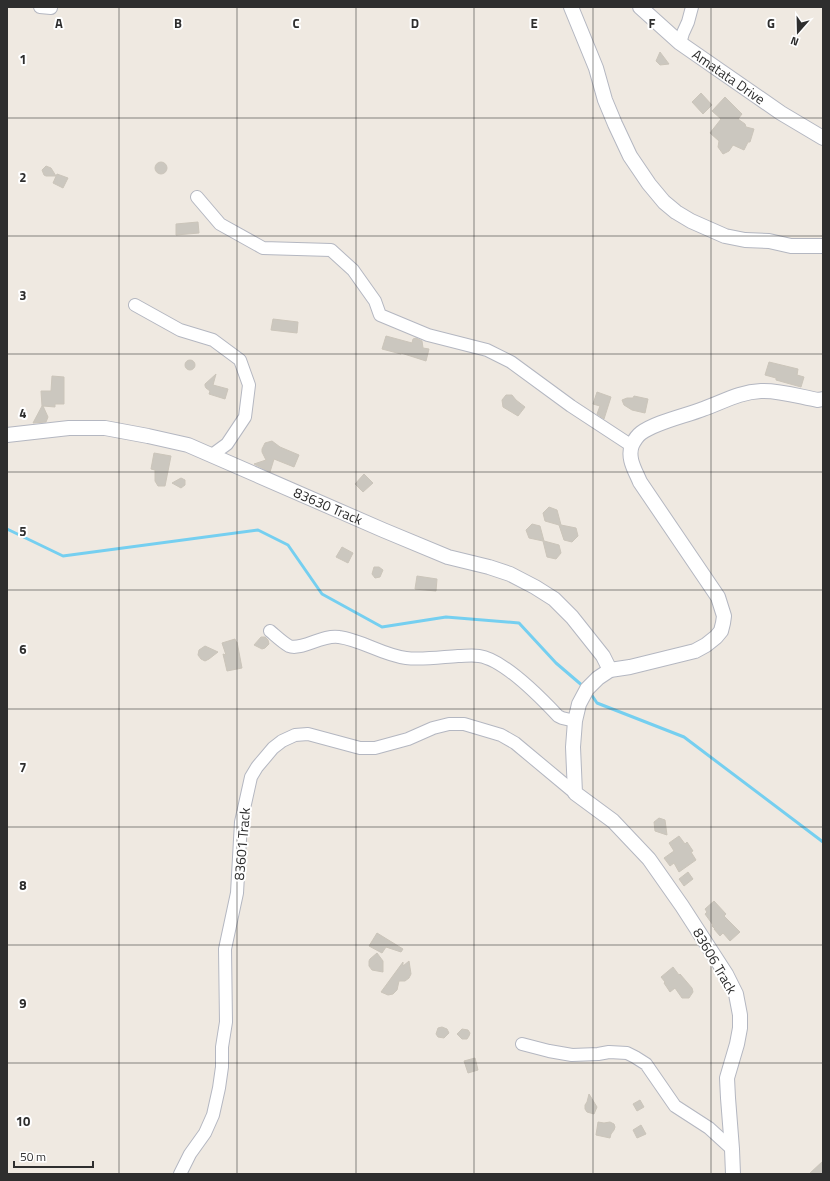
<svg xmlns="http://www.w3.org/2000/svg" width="830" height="1181" font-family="'Titillium Web',sans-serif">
<rect width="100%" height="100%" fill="#efe9e1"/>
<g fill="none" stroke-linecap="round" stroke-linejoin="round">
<path stroke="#75cff0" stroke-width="3" d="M7,529L63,556L258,530L288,545L322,594L382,627L446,617L519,623L556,663L584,687
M591,694L597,703L684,737L823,842"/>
</g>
<path fill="#cbc7bf" stroke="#cbc5ba" d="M660,52L669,64L660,65L656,61Z
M701,93L712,105L703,114L692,102Z
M725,97L742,114L738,119L745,124L746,127L754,129L750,142H748L744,150L733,145L729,151L723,154L718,147L719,141L710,133L721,119L712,111Z
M155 168a6 6 0 1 1 12 0a6 6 0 1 1-12 0Z
M46,166L51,168L56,176H46L44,175L42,170Z
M57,174L68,178L63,188L53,183Z
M198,222L199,233L176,235V224Z
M273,319L298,322L297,333L271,330Z
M386,336L412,343L413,339L416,338L422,341L423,348L429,349L426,361L401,353V354L382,349Z
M185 365a5 5 0 1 1 10 0a5 5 0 1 1-10 0Z
M769,362L798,369L797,375L804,377L801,387L776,380V378L765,375Z
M216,374L213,385L228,389L225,399L209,394L210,391L206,388L205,386V384Z
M52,376L64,377V404H55V407L43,406L48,417L46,422L33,423L42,406L41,391H51Z
M597,392L611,397L604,419L597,414L600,406L593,404Z
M506,395H512L516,400L525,407L518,416L503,407L502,400Z
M634,396L648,399L645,413L632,410L624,405L622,400L627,398H633Z
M272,441L280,447L299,455L294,467L274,459L270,472L254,464L266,460L262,452V449L265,443Z
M154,453L171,456L165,486H158L155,481V470L151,469Z
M364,474L373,483L363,492L355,484Z
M181,478L185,480V485L181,488L172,483Z
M549,507L557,510L561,525L576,528L578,536L572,542L564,540L559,525L545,521L543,513Z
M532,524L540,526L544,541L559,545L561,553L556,559L547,557L543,541L529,538L526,530Z
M342,547L353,553L348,563L336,557Z
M374,567H379L383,570L380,577L375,578L372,574Z
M417,576L437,579L436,591L415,589Z
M261,637H265L268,640L269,644L265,648L262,649L254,645Z
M235,639L236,642H237L242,668L227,671L223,654L226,655L222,643Z
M205,646L218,652L209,659L205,661L201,659L198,655L199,650Z
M659,818L665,820L667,835L655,831L654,822Z
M679,836L685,844L687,842L693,851L691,852L696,860L679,872L674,863L670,866L664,858L674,851L669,843Z
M688,872L693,879L684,886L679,879Z
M714,901L726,914L724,916L740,932L730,941L723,933L720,936L714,929H715L712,926L713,925L705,914L707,912L705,909Z
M377,933L403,949L401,952L386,947L382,953L369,946Z
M377,953L383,961V972L372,970L369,966V961L370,959Z
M409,961L411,974L409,978L405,981H399L397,990L393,994L388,995L381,992L403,962V966Z
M673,967L679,975L680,974L692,988L693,992L689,998H682L675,988L670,992L664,983L665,982L661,977Z
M442,1027L447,1029L449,1033L444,1038L438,1037L436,1034L438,1028Z
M462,1029L468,1030L470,1033L469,1036L467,1039H462L457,1034Z
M475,1058L478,1070L468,1073L464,1061Z
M589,1094L597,1107L594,1114L587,1112L585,1109V1105L587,1102Z
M640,1100L644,1107L637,1111L633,1104Z
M598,1122L604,1123L610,1122L614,1124L615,1127L614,1130L611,1134L610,1138L596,1135Z
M641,1125L646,1134L637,1138L633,1130Z
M823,1161V1174H809Z"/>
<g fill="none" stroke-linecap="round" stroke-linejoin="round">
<g stroke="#b4b7c1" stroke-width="14">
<path id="minor" d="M40,7L51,8
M680,43L683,33L688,22L692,7
M197,197L220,224L263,248L331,250L353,270L375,301L380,315L428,335L487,350L511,362L571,406L632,446
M135,305L180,330L213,340L240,360L249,385L245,417L227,444L212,455
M270,631C276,636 282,642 289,646C301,651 323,634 339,637C362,640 382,655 406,658C422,660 442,657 458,656C465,656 472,655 479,656C503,659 542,699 558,716L562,718L575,721
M522,1044L549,1051L572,1055L598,1054L609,1052L627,1053L635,1057L646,1064L675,1106L709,1128L732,1149
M180,1174L190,1154L205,1133L213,1115L219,1088L222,1067V1047L226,1022L225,949L237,893L241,822L251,777L257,767L273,748L282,741L295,735L308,734L360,748H375L408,739L433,728L449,724H464L501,735L515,743L575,793"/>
</g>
<g stroke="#b4b7c1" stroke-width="16">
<g id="tertiary">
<path d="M571,7L596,68L605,100L615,124L630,156L649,184L664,202L676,212L691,221L725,236L745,240L769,241L791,246H823"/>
<path id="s1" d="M640,7L680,43L781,113L823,138"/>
<path id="s2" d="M7,435L69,428H105L148,436L188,445L383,530L448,557L489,567L510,574L535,587L554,599L572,617L603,656L610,670"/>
<path d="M733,1174L732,1149L728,1098L727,1078L737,1044L740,1028V1015L736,994L726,974L682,906L649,859L613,821L575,793L573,747L575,721L579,704L587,689L598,678L610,670L630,667L695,651L706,645L716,637L721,631L723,623L724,616L718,597L640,482C635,470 627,458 632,445C634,441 637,436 641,433C656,422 685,416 703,409C723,402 739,392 761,391C779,390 801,397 818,400L823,399"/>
</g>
</g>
<use href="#minor" stroke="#fff" stroke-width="12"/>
<use href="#tertiary" stroke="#fff" stroke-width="14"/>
</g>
<path fill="none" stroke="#2e2e2e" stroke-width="1" stroke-opacity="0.55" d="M119,7V1174M237,7V1174M356,7V1174M474,7V1174M593,7V1174M711,7V1174M7,118H823M7,236H823M7,354H823M7,472H823M7,590H823M7,709H823M7,827H823M7,945H823M7,1063H823"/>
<g text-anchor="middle" stroke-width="4" stroke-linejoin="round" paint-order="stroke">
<g font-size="14" fill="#2e2e2e" stroke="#fff">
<text dy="5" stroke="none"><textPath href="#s1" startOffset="113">Amatata Drive</textPath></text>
<text dy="5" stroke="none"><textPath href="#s2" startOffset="336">83630 Track</textPath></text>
<text transform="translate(242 844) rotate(-85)" y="5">83601 Track</text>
<text transform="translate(715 961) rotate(60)" y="5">83606 Track</text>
</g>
</g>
<g font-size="13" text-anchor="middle" font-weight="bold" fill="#2e2e2e" stroke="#fff" stroke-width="4" stroke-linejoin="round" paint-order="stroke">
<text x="59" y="28">A</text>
<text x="178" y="28">B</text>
<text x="296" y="28">C</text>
<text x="415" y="28">D</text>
<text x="534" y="28">E</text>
<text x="652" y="28">F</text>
<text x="771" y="28">G</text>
<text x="23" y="64">1</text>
<text x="23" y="182">2</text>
<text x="23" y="300">3</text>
<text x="23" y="418">4</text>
<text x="23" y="536">5</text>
<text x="23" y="654">6</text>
<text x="23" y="772">7</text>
<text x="23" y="890">8</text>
<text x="23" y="1008">9</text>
<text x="23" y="1126">10</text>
</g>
<rect width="830" height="1181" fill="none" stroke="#2e2e2e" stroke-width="16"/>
<g transform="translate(798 32) rotate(200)" stroke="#ffffff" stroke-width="3" paint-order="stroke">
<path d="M0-3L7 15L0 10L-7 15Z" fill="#2e2e2e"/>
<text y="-6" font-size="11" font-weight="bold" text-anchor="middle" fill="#2e2e2e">N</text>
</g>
<path d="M14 1161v6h79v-6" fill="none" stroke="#2e2e2e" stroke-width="2"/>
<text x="20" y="1161" font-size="12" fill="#2e2e2e" stroke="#ffffff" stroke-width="3" paint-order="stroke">50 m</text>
</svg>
